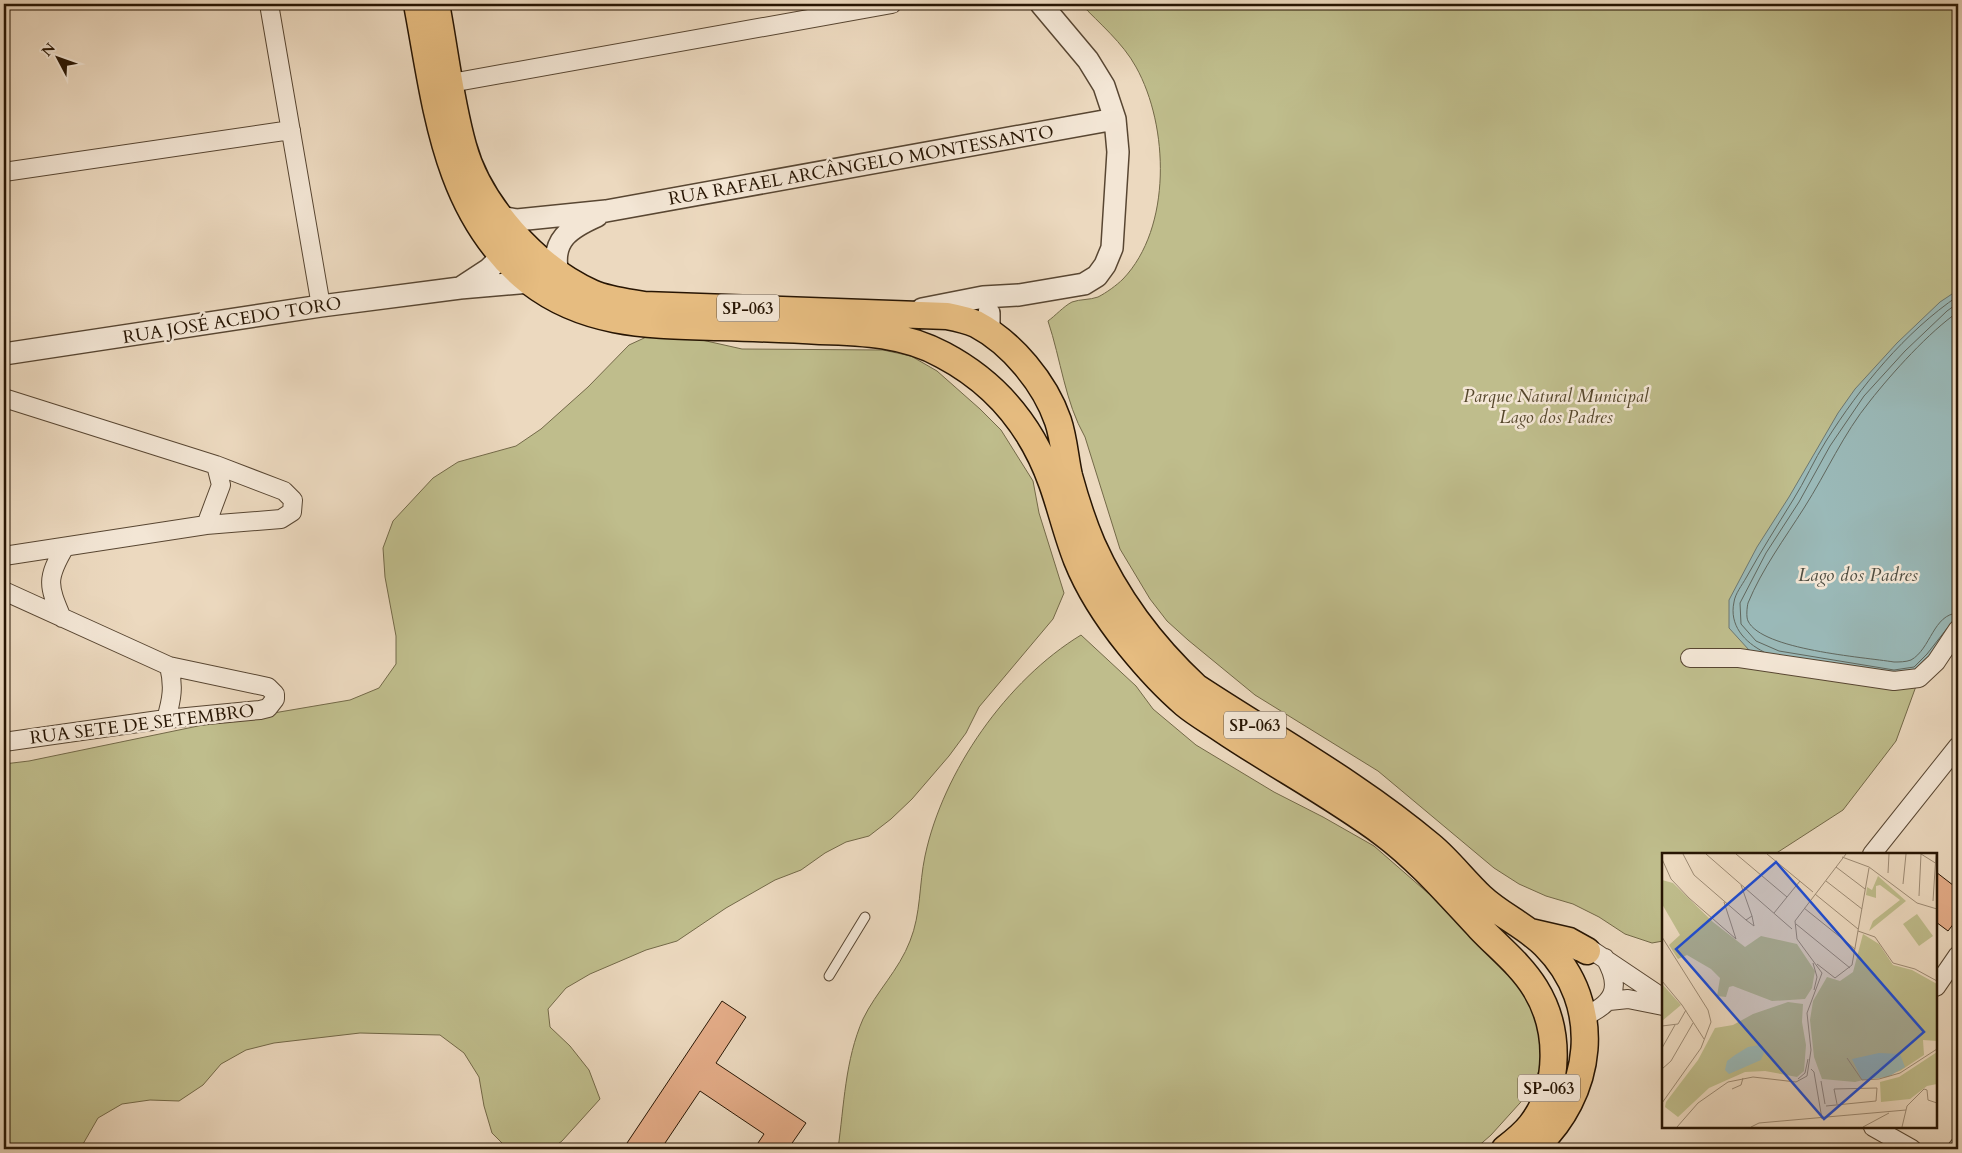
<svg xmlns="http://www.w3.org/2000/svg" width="1962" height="1153" font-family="Cardo,serif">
<rect width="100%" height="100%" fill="#ecd9bf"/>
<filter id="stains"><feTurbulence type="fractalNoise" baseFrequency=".004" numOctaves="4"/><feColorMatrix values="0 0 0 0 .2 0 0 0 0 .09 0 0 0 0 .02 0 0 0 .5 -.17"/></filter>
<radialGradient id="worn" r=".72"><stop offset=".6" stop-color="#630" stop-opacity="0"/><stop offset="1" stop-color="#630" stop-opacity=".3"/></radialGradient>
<path fill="#bfbd8c" stroke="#736948" d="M1081,4H1958V629L1919,678L1896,741L1843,810L1775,854H1663V941L1652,943L1625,934L1599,917L1573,904L1546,896L1519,884L1494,868L1378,771L1255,695L1188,640L1167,621L1150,599L1120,549L1085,437C1065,402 1061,360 1048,321C1055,316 1064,306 1072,302C1080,299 1090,300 1098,297C1106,293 1117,285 1123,279C1172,228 1169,126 1136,67C1123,43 1099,23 1081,4Z
M655,333L684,336L742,349L883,350L911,356L937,371L980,409L1001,430L1033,481L1039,513L1064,593L1053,619L979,707L966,733L949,756L912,799L891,819L869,836L846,842L825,853L801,870L775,880L726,908L677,941L646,950L590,974L566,988L548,1009L550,1027L570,1046L589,1070L600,1099L562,1141L551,1149H508L492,1133L484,1106L479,1077L464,1053L440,1035L360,1033L274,1043L246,1050L221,1064L203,1085L179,1101L150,1100L122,1104L98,1118L83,1144V1149H4V764L29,761L203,725L350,700L379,688L396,664V636L385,577L383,548L393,521L433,478L458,462L516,446L541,429L588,387L629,345Z
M1081,635L1136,686L1153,709L1196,745L1274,792L1323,817L1374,846L1460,921L1501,961L1533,1008L1540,1037L1541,1066L1529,1093L1491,1135L1475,1149H838C844,1106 845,1060 863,1019C876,992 899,970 910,941C921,914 919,884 925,856C943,771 1007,680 1081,635Z"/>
<path fill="#9ab9b8" stroke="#6c7770" d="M1958,290V629L1919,678L1776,662L1749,650L1729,628V600L1757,547L1789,497L1838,413L1855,389L1897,343L1940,302Z"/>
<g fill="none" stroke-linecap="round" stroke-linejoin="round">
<path stroke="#60675e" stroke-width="1" d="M1958,312C1929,332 1892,373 1870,401C1843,434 1827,472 1804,508C1785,538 1762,569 1748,603C1747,607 1746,617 1748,621C1762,650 1863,657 1894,662C1899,662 1906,662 1911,660C1931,649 1933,614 1958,613
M1952,622L1927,654L1914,667L1894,670L1779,651L1756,641L1741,624L1740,603L1766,553L1799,502L1830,446L1864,396L1905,351L1947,311L1958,303
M1764,652C1744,642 1729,625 1734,602C1735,594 1742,585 1746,578C1761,551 1777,526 1793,500C1805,481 1814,460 1826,441C1860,387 1905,332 1958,296"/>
</g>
<path fill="#e5ad89" stroke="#271503" d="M1936,872L1958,889V918L1948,931L1936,922Z
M722,1001L746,1017L716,1063L806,1123L788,1149H754L764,1134L700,1091L661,1149H623Z"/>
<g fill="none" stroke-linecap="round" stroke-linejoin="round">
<g stroke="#584632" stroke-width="11">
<path id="service" d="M829,976L865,917"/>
</g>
<g stroke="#584632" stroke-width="20">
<path id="minor" d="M269,4L321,306
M451,83L892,4
M4,172L291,130
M4,398L216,465L221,485L206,525L4,556
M206,525L281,519L292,512L293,500L284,491L216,465
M4,591L169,666L268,687L275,694V699L268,708L260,710L166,719L4,742
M62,618C48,585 46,579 65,547
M1690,658H1739L1894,681L1919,678L1936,662L1958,629
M166,719C172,699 174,686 169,666
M1872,854L1958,746
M1578,951H1593L1663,998
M1936,987L1958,955
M1609,1001L1628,999L1663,1006
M1583,1017C1613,1004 1623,989 1605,958
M1873,1127L1912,1149
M1957,1149L1958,1147"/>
</g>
<g stroke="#584632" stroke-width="24">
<path id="tertiary" d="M500,217L517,220L606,211L1115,119
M558,274C550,240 570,228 597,216
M460,288L489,269L503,255L517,249
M922,309L983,297L1019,295L1084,284L1097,276L1105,265L1112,248L1118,152L1115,119L1104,86L1088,60L1041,4
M989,313V328L991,333
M4,354L321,306L460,288L530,282"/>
</g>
<g stroke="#271503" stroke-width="29">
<path id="primary" d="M417,4C436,103 444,214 530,282C587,326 652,325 720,327C754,328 787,329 820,331C863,332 905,334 943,355C996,383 1032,427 1052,483C1061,508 1067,535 1077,560C1089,590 1109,620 1129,645C1146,666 1165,687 1185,704C1197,714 1210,721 1223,730C1275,765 1332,795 1383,833C1419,860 1449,895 1480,928C1499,948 1521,965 1535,988C1560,1028 1561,1086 1531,1125C1524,1134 1514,1142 1505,1149
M436,4C445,51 450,100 463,146C479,205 536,268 592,293C608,300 627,302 644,305L947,316C957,318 967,320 976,324C1012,343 1045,383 1058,421C1064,439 1065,458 1069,476C1075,498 1083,523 1092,544C1117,600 1152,646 1196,687C1275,739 1359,785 1431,846C1449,861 1464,881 1481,897C1500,915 1526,926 1545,945C1605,1005 1594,1095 1533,1149
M1530,932L1569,941L1587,951"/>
</g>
<use href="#service" stroke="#f3e6d5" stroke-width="9"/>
<use href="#minor" stroke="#f3e6d5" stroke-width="18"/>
<use href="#tertiary" stroke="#f3e6d5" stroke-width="21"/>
<use href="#primary" stroke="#e6bc80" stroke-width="26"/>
</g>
<g text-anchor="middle" stroke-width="5" stroke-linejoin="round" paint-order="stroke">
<g fill="#f3e6d5" stroke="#645442" stroke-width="1">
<rect x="717" y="294.5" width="62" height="27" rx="4"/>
<rect x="1224" y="711.5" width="62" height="27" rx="4"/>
<rect x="1518" y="1074.5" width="62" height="27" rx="4"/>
</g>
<g font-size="16" font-weight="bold" fill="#271503">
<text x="748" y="314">SP-063</text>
<text x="1255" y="731">SP-063</text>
<text x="1549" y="1094">SP-063</text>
</g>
<g font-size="18" fill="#271503" stroke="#f3e6d5">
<text transform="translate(861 165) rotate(-10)" y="6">RUA RAFAEL ARCÂNGELO MONTESSANTO</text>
<text transform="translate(232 320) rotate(-9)" y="6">RUA JOSÉ ACEDO TORO</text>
<text transform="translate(142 724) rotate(-7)" y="6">RUA SETE DE SETEMBRO</text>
</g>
<g font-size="18" font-style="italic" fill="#55472c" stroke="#f3e6d5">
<text x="1556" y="402">Parque Natural Municipal<tspan x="1556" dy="21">Lago dos Padres</tspan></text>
</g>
<g font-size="19" font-style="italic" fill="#4f4e42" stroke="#f3e6d5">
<text x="1858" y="581">Lago dos Padres</text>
</g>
</g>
<g transform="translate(1662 853)">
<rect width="275" height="275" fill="#ecd9bf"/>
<path d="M216,23L244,48L207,78L211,68L238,47L218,32L214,33V45L204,42L205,34L210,37ZM0,27L11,30L51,69L83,94L99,83L135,91L153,118L150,135L143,146L110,148L71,133L67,134L64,144L55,143L58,125L49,116L25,102L16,106L7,92L18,82L0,51ZM255,61L271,83L257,93L241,71ZM201,81L217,91L231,112L250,117L275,131V188L261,187L262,202L238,218L193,229L160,226L152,204L148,167L151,148L165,124L178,128L191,119ZM0,131L19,152L0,168ZM126,149L141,151L140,169L144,192L142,218L135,224L103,218L83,219L47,235L16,264L3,254L4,249L36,207L53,175L71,172L91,161ZM275,199V231L265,233L248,246L219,249L218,229L237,224Z" fill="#bfbd8c"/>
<path d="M98,192L102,200L99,207L67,221L63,217L65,208L73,202L86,194ZM217,200L238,201L243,214L226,224L200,227L190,206Z" fill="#9ab9b8"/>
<path fill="none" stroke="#9d8b74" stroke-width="1" d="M21,1L32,22L84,67L90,63L79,32M44,1L130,76M74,1L125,44M105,1L151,39M259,1L275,11M180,4L207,14L255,50L275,56M0,6L9,26L27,45L74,86M174,14L203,36M226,20L227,1M164,28L200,56M241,31L244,1M153,41L196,76M257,43L259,1M271,48L274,1M62,49L74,86M142,55L193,96M112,60L138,28M84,67L92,73L90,63M134,71L188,115M196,78L213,84L231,110L253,116L275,128M0,84L46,157L49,169L39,195L0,250M151,110L155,124L152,137M155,111L173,125L190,112L207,15M0,128L20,152L42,186M0,173L16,171L24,157M0,195L13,172M185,205L200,227L217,226L238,220L275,196M0,216L9,208L31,170M149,216L152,219L160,266M136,226L143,220L146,206M159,228L163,251M70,236L79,232L81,225M164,253L214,248L215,235L172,236L175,251M15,274L36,250L66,229L91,224L134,229L145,223L149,197L145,160L160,120L135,86L133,68L184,1M89,274L97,270L244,257M201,274L227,260M240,274L245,253L262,236L265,237L266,247L275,250"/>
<path fill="#1d4ed8" fill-opacity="0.15" stroke="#1d4ed8" stroke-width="2.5" d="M114,9L262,179L162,266L14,96Z"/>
<rect width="275" height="275" fill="none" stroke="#271503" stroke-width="2.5"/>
</g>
<rect width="1962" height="1153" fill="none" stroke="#ecd9bf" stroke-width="20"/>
<rect x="5" y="5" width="1952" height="1143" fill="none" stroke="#271503" stroke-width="2.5"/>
<rect x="10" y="10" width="1942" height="1133" fill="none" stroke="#271503"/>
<g transform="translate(58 58) rotate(311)" stroke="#f3e6d5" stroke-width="4" paint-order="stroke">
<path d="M0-4L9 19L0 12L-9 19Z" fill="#271503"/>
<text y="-8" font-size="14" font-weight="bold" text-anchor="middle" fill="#271503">N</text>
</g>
<rect width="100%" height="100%" filter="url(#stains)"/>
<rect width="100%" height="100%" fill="url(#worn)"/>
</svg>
